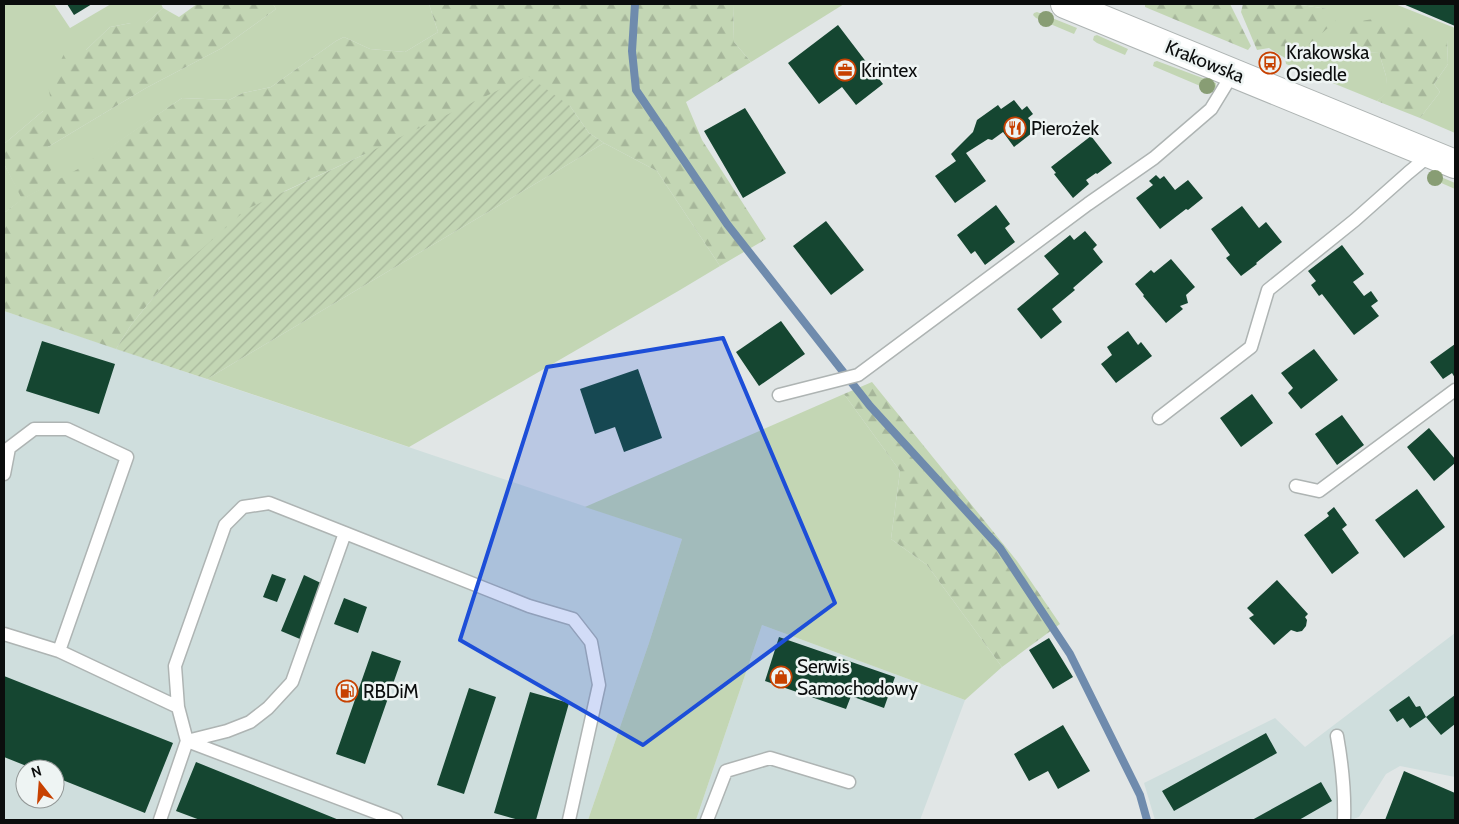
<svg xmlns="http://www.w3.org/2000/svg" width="1459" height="824" font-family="Cabin,sans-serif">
<defs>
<pattern id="forest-firs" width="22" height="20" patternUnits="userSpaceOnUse" patternTransform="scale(1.25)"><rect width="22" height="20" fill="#c3d6b4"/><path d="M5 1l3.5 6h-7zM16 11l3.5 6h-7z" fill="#a6b69a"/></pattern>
<pattern id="garden-furrows" width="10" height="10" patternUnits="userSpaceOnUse" patternTransform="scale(1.25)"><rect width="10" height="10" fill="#c3d6b4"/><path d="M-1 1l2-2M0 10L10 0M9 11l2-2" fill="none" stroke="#a6b69a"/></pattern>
</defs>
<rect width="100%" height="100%" fill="#e1e6e6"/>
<path fill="#cfdedd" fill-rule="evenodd" d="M4,311L682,539L649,643L588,820H4ZM25,769H55V799H25Z
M762,625L965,700L920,820H696Z
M1455,633V777L1400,766L1386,774L1359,817L1350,820H1155L1144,783L1275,718L1305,747Z"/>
<path fill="#c3d6b4" d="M4,4H54L70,28L111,4H161L163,8L146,23H131L110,27L86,50L53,111H43L4,144Z
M273,4H429L438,32L405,52L370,49L344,37L336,41L271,87L243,93L229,100L182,98L78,170L23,199L4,213V164L23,199L48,147L146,88L222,48L276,9Z
M733,4H844L751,62L734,42Z
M1294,4H1395L1455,28V133L1420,118L1440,92L1434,84L1448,64L1447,40L1357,52L1379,53L1386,76L1388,92L1377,101L1286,64L1285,58L1299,53L1328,9Z
M1037,12L1077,28L1074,34L1036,18L1033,15L1034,13Z
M1097,35L1128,49L1125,55L1097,43L1093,40L1094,36Z
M1157,61L1216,83V87L1212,91L1153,66L1154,62Z
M604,143L657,171L720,266L680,290L409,447L207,379Z
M1433,175L1441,177L1455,183V189L1430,178Z
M844,394L900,471L891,539L927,565L1002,667L965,700L762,625L696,820H588L649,643L682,539L585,507Z"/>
<path fill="url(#forest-firs)" d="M197,4H273L276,9L222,48L146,88L48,147L54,167L24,198L78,169L182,98L229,100L243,93L271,87L336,41L344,37L370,49L405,52L438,32L429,4H733L734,42L751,62L686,102L702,140L766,239L720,266L657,171L604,143L589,133L570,106L363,155L285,191L170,277L131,325L116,349L4,311V213L22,199L4,164V144L43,111H53L48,86L67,48L86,50L110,27L131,23H146L163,8L179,17Z
M1145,4H1230L1251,46L1248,50L1145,7Z
M1243,4H1294L1328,9L1336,21L1299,53L1285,58L1269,48L1257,50L1241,12Z
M1373,19L1399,24L1447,40L1448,64L1434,84L1440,92L1420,118L1377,101L1387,92L1386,76L1379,53L1357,52L1347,39L1355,22Z
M872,382L1017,561L1060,624L1002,667L927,565L891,539L900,471L844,394Z"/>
<path fill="url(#garden-furrows)" d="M528,76L570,106L589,133L604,143L207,379L116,349L131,325L170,277L247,209L363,155Z"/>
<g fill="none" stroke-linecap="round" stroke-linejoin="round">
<path stroke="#6f8bad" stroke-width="8" d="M635,4L632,51L636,90L727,224L870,406L1000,548L1070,654L1140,795L1147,820"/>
</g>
<path fill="#154631" d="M67,4H92L74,15Z
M1403,4H1455V26Z
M838,25L883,84L856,105L842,87L819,104L788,63Z
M1014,100L1022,110L1027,106L1033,114L1028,118L1037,129L1014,147L1003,132L992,140L988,139L966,153L986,181L955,203L935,176L956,161L951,154L973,132L977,120L998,105L1001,109Z
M745,108L786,173L743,198L704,131Z
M1091,136L1112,163L1097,174L1096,173L1086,180L1089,184L1073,198L1054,174L1056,173L1051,167Z
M1156,175L1160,179L1164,176L1175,190L1188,180L1203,198L1188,210L1186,209L1160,229L1136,198L1153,185L1149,181Z
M996,205L1010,224L1005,228L1015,242L985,265L975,251L971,254L957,235Z
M1242,206L1259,228L1266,222L1282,242L1256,263L1257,264L1241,276L1226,258L1230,255L1211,229Z
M826,221L864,270L831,295L793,246Z
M1085,231L1097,245L1093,249L1103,262L1073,288L1075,290L1052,309L1062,322L1041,339L1017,309L1059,274L1044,256L1070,235L1074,240Z
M1342,245L1364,274L1353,282L1364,296L1371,291L1378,301L1371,306L1379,316L1354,335L1322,294L1319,296L1311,285L1316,281L1308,271Z
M1171,259L1195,287L1186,295L1188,303L1180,306L1183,309L1166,323L1143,296L1144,295L1135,284L1151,270L1154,273Z
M781,321L805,354L759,386L736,352Z
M1128,331L1138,345L1141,342L1152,356L1116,383L1101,364L1112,355L1107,347Z
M42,341L115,364L99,414L26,391Z
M1455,344V378L1452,373L1443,379L1430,362Z
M1314,349L1338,380L1301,409L1288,393L1293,388L1281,373Z
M638,369L662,438L624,452L615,427L595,434L580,389Z
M1252,394L1273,423L1241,447L1220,418Z
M1342,415L1364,445L1337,465L1315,434Z
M1429,428L1455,459V463L1434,481L1407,447Z
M1417,489L1445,527L1404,558L1375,520Z
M1334,507L1347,525L1342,529L1359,553L1332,574L1304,535L1329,516L1327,513Z
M272,574L286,579L277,602L263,597Z
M304,575L323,584L300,639L281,631Z
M1277,580L1308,614L1305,617L1307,620L1306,626L1302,631L1297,632L1291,630L1274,645L1249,618L1254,615L1247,608Z
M344,598L367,607L358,633L334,624Z
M779,637L895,677L884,708L851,696L846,709L765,681Z
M1049,638L1073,677L1053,689L1029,650Z
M372,651L401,661L365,764L336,754Z
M4,676L173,743L145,813L55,777V769H34L4,757Z
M469,688L496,697L464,794L437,785Z
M530,692L569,703L536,820H519L494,813Z
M1455,695V724L1441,735L1426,717Z
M1409,696L1416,707L1420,706L1426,717L1410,728L1403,718L1397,722L1389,710Z
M1063,725L1090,771L1058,789L1048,771L1029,781L1014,754Z
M1266,733L1277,753L1174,811L1162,791Z
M196,762L339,820H200L176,811Z
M1404,771L1455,793V820H1385Z
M1321,782L1332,801L1299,820H1252Z"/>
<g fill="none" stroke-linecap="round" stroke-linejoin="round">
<g stroke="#aeb4b3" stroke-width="15">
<path id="service" d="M779,395L858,375L1088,204L1154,158L1211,109L1233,73
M1159,418L1251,347L1268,290L1355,220L1408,173L1431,154
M4,474L9,448L34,429H67L127,457L59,651
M1296,486L1319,491L1455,390
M345,533L529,606L573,619L591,642L599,685L569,820
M4,634L59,651L178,707
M1337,736C1342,764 1345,791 1344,820
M187,741L396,820
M160,820L187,741L178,707L175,666L225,525L243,507L269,503L345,533L292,682L268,708L250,722L227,731L187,741
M707,820L726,771L770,758L849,782"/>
</g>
<g stroke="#aeb4b3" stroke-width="30">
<path id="secondary" d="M1065,4L1455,164"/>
</g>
<use href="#service" stroke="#fff" stroke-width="12"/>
<use href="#secondary" stroke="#fff" stroke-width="28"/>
</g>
<g fill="#889d74">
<circle cx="1046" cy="19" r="8"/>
<circle cx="1207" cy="86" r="8"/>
<circle cx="1435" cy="178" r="8"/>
</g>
<path fill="#1d4ed8" fill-opacity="0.2" stroke="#1d4ed8" stroke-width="4" stroke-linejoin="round" d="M723,338L835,603L643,745L460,640L547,367Z"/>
<defs>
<g id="bus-ring" transform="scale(1.125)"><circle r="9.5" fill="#eef4f3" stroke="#c74100" stroke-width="1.5"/><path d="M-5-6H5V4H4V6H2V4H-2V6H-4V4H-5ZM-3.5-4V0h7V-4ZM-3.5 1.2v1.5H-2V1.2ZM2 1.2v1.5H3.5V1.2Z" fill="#c74100"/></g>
<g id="office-ring" transform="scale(1.125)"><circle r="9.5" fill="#eef4f3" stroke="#c74100" stroke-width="1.5"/><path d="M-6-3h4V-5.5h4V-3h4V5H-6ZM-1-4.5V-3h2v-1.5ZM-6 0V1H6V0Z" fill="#c74100"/></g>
<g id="restaurant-ring" transform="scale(1.125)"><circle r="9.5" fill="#eef4f3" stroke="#c74100" stroke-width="1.5"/><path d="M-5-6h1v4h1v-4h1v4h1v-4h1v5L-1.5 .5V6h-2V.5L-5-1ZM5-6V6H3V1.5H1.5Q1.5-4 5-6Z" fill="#c74100"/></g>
<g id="shop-ring" transform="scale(1.125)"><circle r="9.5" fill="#eef4f3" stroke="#c74100" stroke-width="1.5"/><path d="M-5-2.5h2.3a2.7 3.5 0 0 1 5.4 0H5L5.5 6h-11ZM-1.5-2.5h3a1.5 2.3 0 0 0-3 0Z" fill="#c74100"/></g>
<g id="fuel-ring" transform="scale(1.125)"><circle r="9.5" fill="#eef4f3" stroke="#c74100" stroke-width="1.5"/><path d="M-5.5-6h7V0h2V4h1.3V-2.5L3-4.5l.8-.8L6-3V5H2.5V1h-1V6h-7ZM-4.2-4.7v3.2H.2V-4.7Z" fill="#c74100"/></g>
</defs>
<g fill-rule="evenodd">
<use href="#bus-ring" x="1270" y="63"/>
<use href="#office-ring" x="845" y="70"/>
<use href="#restaurant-ring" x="1015" y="128"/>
<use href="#shop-ring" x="781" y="677"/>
<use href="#fuel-ring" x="347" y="691"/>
</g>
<g text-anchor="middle" stroke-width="5" stroke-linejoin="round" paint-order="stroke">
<g font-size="19" fill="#0b0d0d" stroke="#eef4f3" text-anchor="start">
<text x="1286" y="59">Krakowska<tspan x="1286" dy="22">Osiedle</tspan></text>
<text x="861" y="77">Krintex</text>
<text x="1031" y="135">Pierożek</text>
<text x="797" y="673">Serwis<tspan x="797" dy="22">Samochodowy</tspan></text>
<text x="363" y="698">RBDiM</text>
</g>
<g font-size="19" fill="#0b0d0d" stroke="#eef4f3">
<text transform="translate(1205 61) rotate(22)" y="7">Krakowska</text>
</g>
</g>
<rect width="1459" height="824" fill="none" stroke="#0b0d0d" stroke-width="10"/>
<g transform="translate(40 784) rotate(343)"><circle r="24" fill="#eef4f3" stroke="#939897"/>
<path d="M0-4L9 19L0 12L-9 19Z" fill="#c74100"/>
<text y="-8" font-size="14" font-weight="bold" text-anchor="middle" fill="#0b0d0d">N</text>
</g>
</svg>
